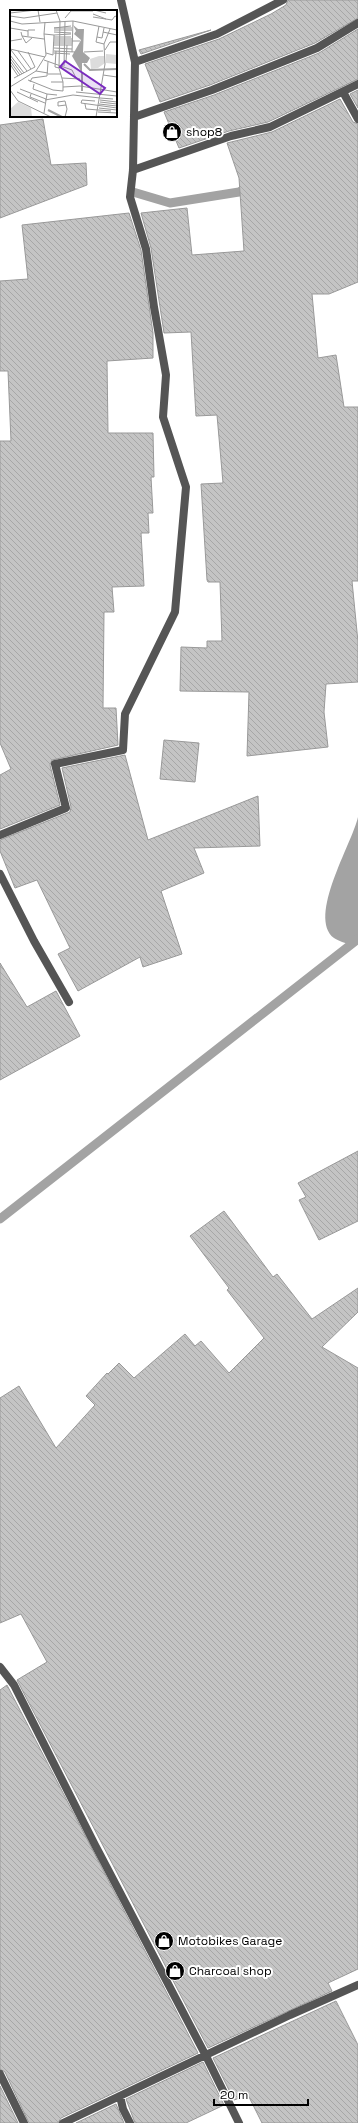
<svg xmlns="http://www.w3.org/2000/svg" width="358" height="2123" font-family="'Space Grotesk',sans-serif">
<defs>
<pattern id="building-back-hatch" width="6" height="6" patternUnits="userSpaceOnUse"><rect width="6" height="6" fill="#c4c4c4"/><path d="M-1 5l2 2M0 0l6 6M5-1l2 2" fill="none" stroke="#a7a7a7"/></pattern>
</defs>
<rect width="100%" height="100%" fill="#fff"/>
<path fill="#a3a3a3" d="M358,817V940L351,945C346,943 338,941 334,938C307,917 352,844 358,817Z"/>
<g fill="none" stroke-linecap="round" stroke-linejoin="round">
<path stroke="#a3a3a3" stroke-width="9" d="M133,192L170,203L239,192L250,186
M0,1219L358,939"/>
</g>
<path fill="url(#building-back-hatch)" stroke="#999" d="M288,0H358V18L315,43L210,85L160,102L145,64L219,39L271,14L286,5Z
M358,29V79L268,122L229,131L179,148L164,112L214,95L319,53Z
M211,30L141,54L139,50Z
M358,90V108L350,94Z
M340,99L353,122L358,124V282L329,294H312L318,358L336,355L344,407H358V581H352L358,642V682L326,684L324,712L328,747L247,756L249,692L180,691L181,647L207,648V641H222L220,582H208L207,580L201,484L223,483L217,415L196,416L191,332L164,333L151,248L141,213L187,208L192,255L244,251L239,178L227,143L272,132Z
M43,119L51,165L86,163L87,185L0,218V125Z
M129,213L141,250L153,333V358L107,361L108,433H153L154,477H151L153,513H148L149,533H141L144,586L112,587L114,612H104L103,708H116L118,745L52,760L50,765L60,805L0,829V775L11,769L0,743V441H11L8,371H0V281L28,279L22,225Z
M164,740L199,743L195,782L160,779Z
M125,755L148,840L258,796L260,846L194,848L204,873L161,891L182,954L143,967L140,957L78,991L58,954L70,948L37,880L15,888L0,851V840L70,812L71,807L62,768Z
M0,963L27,1007L56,991L80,1036L0,1080Z
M358,1151V1221L319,1240L299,1200L306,1197L298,1183Z
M224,1211L273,1277L277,1274L312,1319L358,1288V1312L322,1347L358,1368V1969L328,1983L332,1991L208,2048L17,1680L47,1662L21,1614L0,1623V1398L19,1386L56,1448L95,1405L86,1396L107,1373L108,1374L119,1363L134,1378L185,1334L195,1346L201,1341L229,1373L264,1338L227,1290L229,1288L190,1236Z
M7,1685L198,2053L61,2118L58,2123H29L5,2072L0,2069V1690Z
M336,2001L358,2045V2123H262L248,2095L234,2100L213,2058Z
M203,2062L224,2105L186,2123H135L126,2099Z
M0,2086L18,2123H0Z
M116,2104L124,2123H76Z"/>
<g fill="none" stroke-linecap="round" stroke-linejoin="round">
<path stroke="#555" stroke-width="8" d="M135,62L217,34L283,0
M343,92L358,119
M134,117L212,90L317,48L358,23
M133,170L231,136L270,127L358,84
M0,835L66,808L55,764L123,750L125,714L175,612L186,487L163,417L166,375L154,307L146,249L130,197L133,170L135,62L121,0
M0,874L34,941L69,1002
M0,1667L14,1685L95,1845L206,2056L239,2123
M0,2074L24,2123
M120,2096L123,2109L130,2123
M63,2123L290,2015L358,1985"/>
</g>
<defs>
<g id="shop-disc" transform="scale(1)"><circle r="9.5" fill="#000" stroke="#fff"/><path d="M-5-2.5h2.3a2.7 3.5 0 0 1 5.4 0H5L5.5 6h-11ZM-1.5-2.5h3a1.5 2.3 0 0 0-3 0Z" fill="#fff"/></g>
</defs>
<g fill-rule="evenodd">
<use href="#shop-disc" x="172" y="132"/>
<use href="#shop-disc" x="164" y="1941"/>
<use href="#shop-disc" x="175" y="1971"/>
</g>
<g text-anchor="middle" stroke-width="4" stroke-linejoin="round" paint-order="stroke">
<g font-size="12" fill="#000" stroke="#fff" text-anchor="start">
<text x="186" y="136">shop8</text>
<text x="178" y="1945">Motobikes Garage</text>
<text x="189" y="1975">Charcoal shop</text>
</g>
</g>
<g transform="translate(10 10)">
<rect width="107" height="107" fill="#fff"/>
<path d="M96,44L107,45V54L96,53ZM89,46H95V53L88,58L81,59L80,49ZM8,92L21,98L22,107H0V99Z" fill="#dcdcdc"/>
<path d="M63,15L68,19H74L73,42L80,48L77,53H72V63L62,46L71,30L64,24L66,21Z" fill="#a3a3a3"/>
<path fill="none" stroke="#a3a3a3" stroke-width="2" d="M74,54L80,60L107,59M72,81V63M38,100L52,107"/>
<path fill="none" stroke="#999" stroke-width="1" d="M28,0L30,12M46,0L50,11L49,58M84,0L96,3M66,1H83M0,3L26,0M83,4L96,9M0,6L14,8L47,3M83,7L102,10L105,6L107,7M55,8L61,1H66M0,11L12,14L63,11L107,20M35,12L34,24L44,25L43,45L36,43M89,16L86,32L94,34L100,19M0,18L18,21M44,18L61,16M44,18H62M44,20H62M11,22L12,26L34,29M44,22L61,23M93,22L107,25M34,24L36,45L26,61L38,63M44,25L61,24M12,26L16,33L22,28M18,26V20H25M44,27H61M87,27L92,28L94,18M44,29H62M0,31L12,29M44,31H70M43,33H62M43,35H62M44,38L62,39M0,39L35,47M1,40L17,61M95,40L100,32H107M8,41L21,59M44,41L65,42M46,41L45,57L49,58L53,72M62,42L63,11M74,42L93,41M44,43L60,44M0,45L14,63M0,48L12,64M34,50L62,60L66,68M0,51L10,65M56,52L57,35M0,54L8,66M54,56L55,11M38,64H51M93,65L107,67M4,68L25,57L18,42M52,68L70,69M18,70L43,80L53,81V72H41M20,72L22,68L37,66L38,52M24,74L23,79L37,84M0,77L26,61M53,77L70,76L107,82M10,79L36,89M0,80L8,91L41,107M7,82L28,92M66,82L107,86M21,84L20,87L35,93M90,88L103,89M35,90L63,85L90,88M90,90L107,92M85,91L72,90L71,93L107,98M90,92L107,94M75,94L76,99L101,101M89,94L107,96M89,98L107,100M88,102L107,103M34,103L37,84L47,85M55,107L57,99L55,91L48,92V96L56,95M86,107L95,54L94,34"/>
<path fill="#7b2cbf" fill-opacity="0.15" stroke="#7b2cbf" stroke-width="2" d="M55,51L95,78L90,84L50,57Z"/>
<rect width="107" height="107" fill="none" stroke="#000" stroke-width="2"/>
</g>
<path d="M214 2099v6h94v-6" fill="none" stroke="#000000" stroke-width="2"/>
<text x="220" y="2099" font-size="12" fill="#000000" stroke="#ffffff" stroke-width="3" paint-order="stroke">20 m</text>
</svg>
